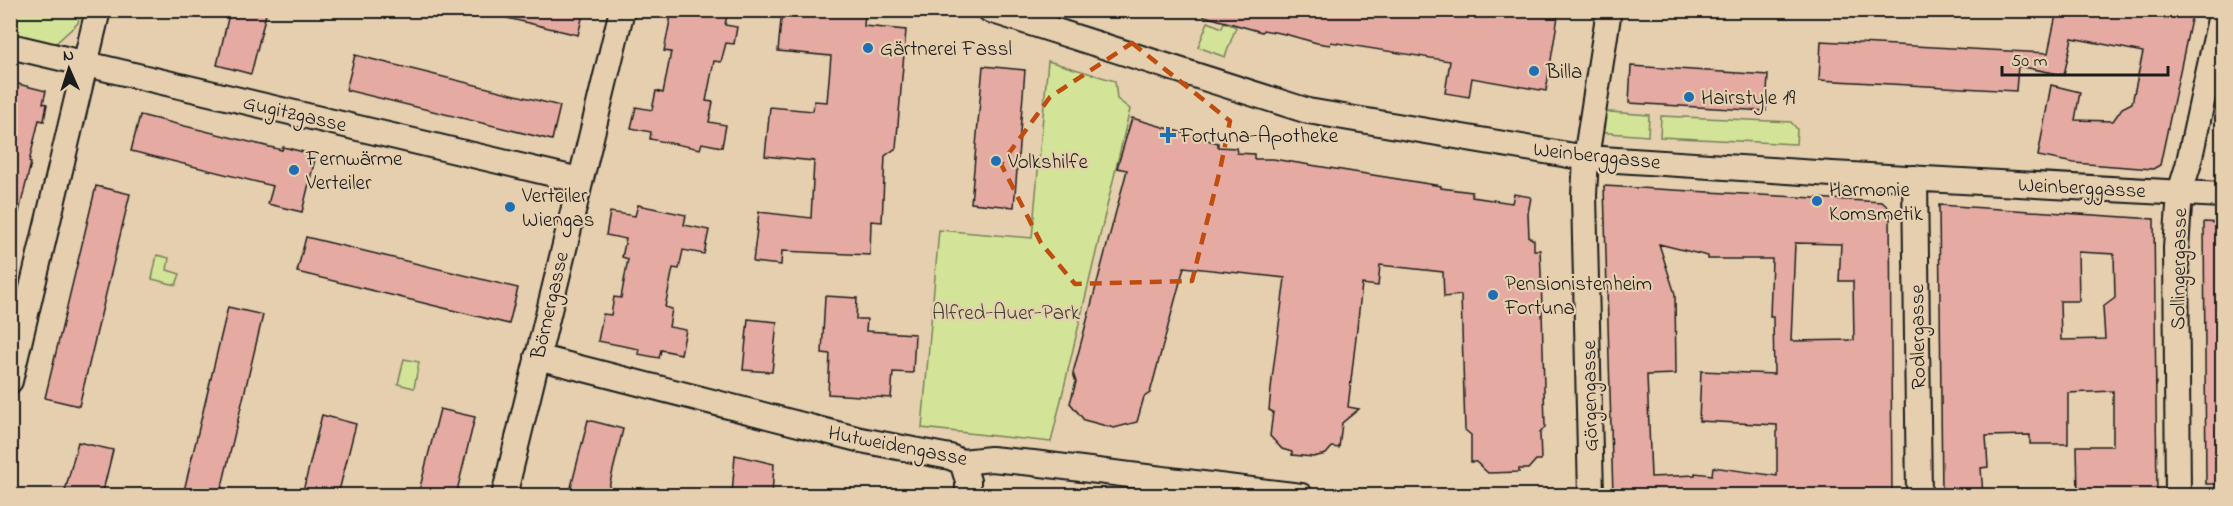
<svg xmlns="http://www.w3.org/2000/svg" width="2233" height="506" font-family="'Indie Flower',sans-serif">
<rect width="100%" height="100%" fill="#e5cfae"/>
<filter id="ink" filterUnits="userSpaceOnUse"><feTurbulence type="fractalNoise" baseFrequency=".0167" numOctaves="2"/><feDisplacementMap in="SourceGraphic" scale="12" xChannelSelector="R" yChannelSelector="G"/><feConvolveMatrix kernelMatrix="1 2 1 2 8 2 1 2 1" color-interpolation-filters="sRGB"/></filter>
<g filter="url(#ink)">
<path fill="#d3e498" stroke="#78805a" stroke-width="1.5" d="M11,10H80V11L78,23L55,44L11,33Z
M1208,22L1222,28L1224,22L1236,27L1225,57L1198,47Z
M1048,61L1115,81L1117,99L1130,109L1051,442L922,428L939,230L1032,238Z
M1597,111L1649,115L1648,136L1596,132Z
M1661,116L1791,122L1797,129L1796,144L1660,137Z
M157,255L169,258L167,270L180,274L176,285L152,279Z
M404,359L419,362L414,388L398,384Z"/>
<path fill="#e5aba2" stroke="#1c1c1c" stroke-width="1.5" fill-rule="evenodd" d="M230,10H267L251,74L217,65Z
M504,10H584L578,35L503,17Z
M672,10H728L725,25L737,27L734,44L726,43L721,62L714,61L706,101L713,102L709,122L726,125L722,147L702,143L700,149L650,139L651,132L631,128L636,107L652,110L656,91L663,93L671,52L664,51Z
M782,10L865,13L864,26L906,30L896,148L885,156L882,222L871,221L870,255L782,251L781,265L753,262L759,212L811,218L814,161L765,156L770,107L813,111L814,101L827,102L831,56L778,51Z
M1205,10H1559L1546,91L1472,78L1469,97L1445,93L1450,61L1331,42L1330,45L1317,43L1285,34L1263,30L1262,32L1204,16Z
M2057,10H2193L2160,165L2153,169L2074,163L2038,156L2051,85L2080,92L2075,120L2113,121L2122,108L2132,103L2143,52L2072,38L2064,75L2018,66L2016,91L1819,80L1821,41L2048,53Z
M355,55L560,106L552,140L346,90Z
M983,66L1025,70L1014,207L971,203Z
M1631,66L1768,75L1766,111L1629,103Z
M10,82L46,91L43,103L47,104L44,121L39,120L29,162L31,163L17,220L10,219Z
M140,115L282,150L283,147L316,155L302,212L268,204L273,186L131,151Z
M1132,118L1218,143V147L1236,148L1237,153L1254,154V159H1273L1441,186V188L1472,192V197L1512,203L1514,194L1531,197L1528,213L1529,237L1534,240V250H1540L1541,272L1545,427L1540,433L1541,460H1536L1528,469H1519V472L1488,473L1476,462H1471V435L1465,430L1461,295L1444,297L1443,272L1380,265L1378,286L1362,284L1348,407L1359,409L1342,423L1339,448L1332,447L1326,454L1313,457L1292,455V452L1282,449L1270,436L1273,412L1269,410L1272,379L1285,278L1184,267L1150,393L1144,397L1137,422L1114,428L1084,420L1070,403L1076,382L1073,373L1127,170L1117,168Z
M96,186L130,194L79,406L45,398Z
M1604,186L1882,202L1890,209L1892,495H1613ZM1795,243L1841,244L1839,281H1853L1854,340L1791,341ZM1659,244L1708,256V259H1772L1770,317H1773L1774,374L1701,371L1699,421L1777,425V476L1713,467L1712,475L1695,473V475L1651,477L1647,375L1676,374L1675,294Z
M638,205L686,215L684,225L709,230L704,254L683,250L679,269L673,268L665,307L672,309L669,327L686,330L681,354L661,350L659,358L638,354L639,349L598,341L603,314L611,315L614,297L621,298L628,259L622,257L626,239L606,235L610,212L635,216Z
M1939,205L2154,219L2157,495H2078L2077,446H2113V391L2068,393V444H2030V435L1986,436L1988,467L1981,468L1983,495H1942ZM2078,252L2114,254L2115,298L2103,307L2105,339L2061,340L2060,301H2079Z
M2204,222L2223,223V484H2206Z
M306,237L518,288L509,324L297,272Z
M825,296L857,298L856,319H867L866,331L915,334L913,373L893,372L891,398L828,394L830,354L822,353Z
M228,307L263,315L220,495H183Z
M748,319L777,322L772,372L743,370Z
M440,409L475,417L456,495H418Z
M322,415L356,424L338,495H302Z
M588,420L623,429L607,495H569Z
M78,442L113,450L102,495H64Z
M735,455L774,464L772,495H732Z"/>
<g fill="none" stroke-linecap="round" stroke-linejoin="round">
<g stroke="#1c1c1c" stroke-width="28">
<path id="street" d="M990,10L1308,111L1586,158L1832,174L2222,195
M10,46L579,180
M1915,178L1919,496
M537,357L861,440L950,457L962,462L991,459L1033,463L1301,496
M10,381L98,10
M962,462L968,481V496
M504,496L622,10
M1591,496L1584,195L1586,158L1609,10
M2178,496L2176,248L2180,192L2188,166L2222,10"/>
</g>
<use href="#street" stroke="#e5cfae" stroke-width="24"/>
</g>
</g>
<path fill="none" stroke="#bf4d0f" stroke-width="4.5" stroke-dasharray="12 8" stroke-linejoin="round" d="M1132,43L1230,121L1220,170L1192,281L1075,284L1041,243L1001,164L1050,97Z"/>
<g fill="#1f6fb2" stroke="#e5cfae" stroke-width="2">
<circle cx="868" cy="48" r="6"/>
<circle cx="1534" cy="71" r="6"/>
<circle cx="1689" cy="97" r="6"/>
<path d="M1165 126h6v6h6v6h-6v6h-6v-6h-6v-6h6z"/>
<circle cx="996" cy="161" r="6"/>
<circle cx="294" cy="170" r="6"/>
<circle cx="1817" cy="201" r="6"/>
<circle cx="510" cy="207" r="6"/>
<circle cx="1493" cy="295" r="6"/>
</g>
<g text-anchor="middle" stroke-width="4.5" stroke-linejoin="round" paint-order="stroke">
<g font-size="21" fill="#1c1c1c" stroke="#e5cfae" text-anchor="start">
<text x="880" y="55">Gärtnerei Fassl</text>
<text x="1546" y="78">Billa</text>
<text x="1701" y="104">Hairstyle 19</text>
<text x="1180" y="142">Fortuna-Apotheke</text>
<text x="306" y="165">Fernwärme<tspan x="306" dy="24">Verteiler</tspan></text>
<text x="1008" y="168">Volkshilfe</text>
<text x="1829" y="196">Harmonie<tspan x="1829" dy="24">Komsmetik</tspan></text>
<text x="522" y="202">Verteiler<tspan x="522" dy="24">Wiengas</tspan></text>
<text x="1505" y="290">Pensionistenheim<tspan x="1505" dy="24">Fortuna</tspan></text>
</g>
<g font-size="21" fill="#1c1c1c" stroke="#e5cfae">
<text transform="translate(295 113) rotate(13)" y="7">Gugitzgasse</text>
<text transform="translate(1597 155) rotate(6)" y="7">Weinberggasse</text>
<text transform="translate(2082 187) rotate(3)" y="7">Weinberggasse</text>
<text transform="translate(2178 269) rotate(-89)" y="7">Sollingergasse</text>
<text transform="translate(549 305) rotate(-77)" y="7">Börnergasse</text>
<text transform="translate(1917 337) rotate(-91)" y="7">Rodlergasse</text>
<text transform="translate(1589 396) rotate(-91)" y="7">Görgengasse</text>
<text transform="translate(898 445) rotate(11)" y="7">Hutweidengasse</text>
</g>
<g font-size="21" fill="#414435" stroke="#e5cfae">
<text x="1006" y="319">Alfred-Auer-Park</text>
</g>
</g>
<rect width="2233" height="506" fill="none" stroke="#e5cfae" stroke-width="36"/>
<rect x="18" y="18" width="2197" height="470" fill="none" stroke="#1c1c1c" stroke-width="2" filter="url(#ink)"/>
<g transform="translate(69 69) rotate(357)" stroke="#e5cfae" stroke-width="4.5" paint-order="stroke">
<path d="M0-4.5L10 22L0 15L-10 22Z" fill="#1c1c1c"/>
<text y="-9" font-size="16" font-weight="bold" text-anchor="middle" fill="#1c1c1c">N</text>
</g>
<path d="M2002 66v9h166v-9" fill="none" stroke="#1c1c1c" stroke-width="3"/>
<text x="2011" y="66" font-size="18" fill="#1c1c1c" stroke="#e5cfae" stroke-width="4.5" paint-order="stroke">50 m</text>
</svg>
